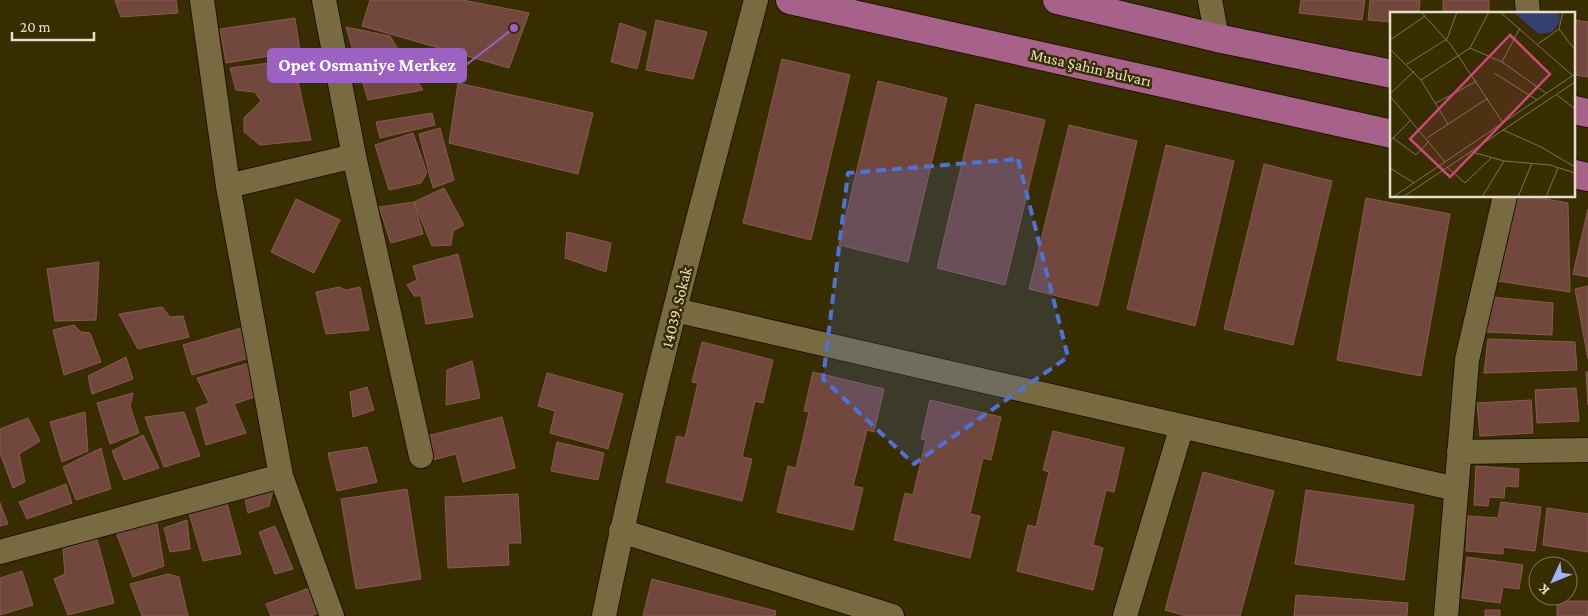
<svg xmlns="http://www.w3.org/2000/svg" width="1588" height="616" font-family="'Crimson Pro',serif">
<rect width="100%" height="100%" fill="#382d01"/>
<path fill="#71473e" stroke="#875b51" d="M115,0H176L178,13L121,17Z
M370,0H463L529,13L509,68L362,26Z
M1301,0H1365L1362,20L1299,13Z
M1370,0H1420L1419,14H1392V22L1368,20Z
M1443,0H1489V14H1443Z
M295,18L300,51L226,63L220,29Z
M656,20L707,32L693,79L646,70Z
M1574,20L1588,22V77L1574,75Z
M620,23L646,32L637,69L611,62Z
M346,27L390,36L423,90L368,100Z
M782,59L850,75L811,240L743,223Z
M285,61L296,72L311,140L260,145L244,132V118L261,101L255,92L236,90L230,68Z
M878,81L947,98L908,262L839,245Z
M458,83L593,113L578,174L449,143Z
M976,104L1045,120L1005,285L937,268Z
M432,113L435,125L380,138L376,122Z
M1069,125L1137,141L1098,306L1029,289Z
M440,128L454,180L433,188L419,134Z
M413,133L427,173L421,183L389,190L375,145Z
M1166,145L1234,161L1195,326L1127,309Z
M1264,164L1332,181L1293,345L1224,329Z
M444,188L464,225L453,231L451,245L432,246L414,202Z
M1505,196H1530L1568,203L1570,292L1491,280Z
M1366,198L1450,214L1421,376L1337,360Z
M296,199L340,220L314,273L271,252Z
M414,202L423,234L391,243L379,207Z
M1588,209V277L1573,274Z
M567,232L611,243L606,272L565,258Z
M458,254L473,317L426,324L421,296H414L407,285L417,280L413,266Z
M99,262L96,320L55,321L47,269Z
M1588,286V359L1575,289Z
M339,287L346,290L360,287L369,330L326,334L316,292Z
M1491,297L1553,303L1552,335L1487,332Z
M162,307L170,317L183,316L189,337L138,349L119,314Z
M74,325L81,332L90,333L101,362L64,375L53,330Z
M248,326L252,357L192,375L183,345Z
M1488,339L1575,342L1577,370L1484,373Z
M702,342L773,360L763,403L755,401L742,457L752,459L742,501L666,482L677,436L685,438L698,383L692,382Z
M126,357L133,379L92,394L88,376Z
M472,361L480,398L446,405L447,370Z
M253,362L260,395L234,404L246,433L206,445L196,408L209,403L197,378Z
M813,372L884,389L874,432L867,430L853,486L863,488L853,530L777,512L788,466L796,468L809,412L804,411Z
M1586,372H1588V405Z
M547,373L623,394L608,449L550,433L555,411L538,406Z
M367,387L374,410L353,417L350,392Z
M1576,388L1579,421L1537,423L1535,390Z
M133,393L130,406L139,433L110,444L97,403Z
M930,400L1001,417L991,460L983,458L970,514L980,516L970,558L894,540L905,493L913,495L926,440L921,439Z
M1531,400L1533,433L1480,436L1477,403Z
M85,412L88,451L62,462L50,422Z
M184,412L200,456L164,467L145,417Z
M502,417L515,468L463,482L456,454L429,461L423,437Z
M28,418L40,441L19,454L25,482L13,488L0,453V429Z
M1053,431L1124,448L1114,492L1106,490L1093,545L1103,548L1093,590L1017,571L1028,525L1036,527L1049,472L1043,470Z
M143,435L159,468L124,480L112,451Z
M557,442L604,453L598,480L551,471Z
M367,447L377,482L337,491L328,453Z
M101,448L111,489L76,500L63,467Z
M1476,466L1519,469L1518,487L1505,486L1504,498L1489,497L1488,506L1474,505Z
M1203,472L1274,491L1240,616H1186L1165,610Z
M241,479L275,482L269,506L248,513Z
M66,484L72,503L27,519L19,502Z
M407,489L421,579L356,589L341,499Z
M1306,490L1414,505L1404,580L1295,564Z
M518,494L521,543H508L509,565L448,568L445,497Z
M226,500L241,554L203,561L189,513Z
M1501,502L1541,507L1535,551L1503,547V554L1466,551L1468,516L1498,518Z
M0,503L8,524L0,526Z
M1547,508L1588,514V552L1543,545Z
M156,517L164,566L133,577L114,527Z
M187,520L190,549L170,552L164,528Z
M275,526L293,569L275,574L259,532Z
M97,539L114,603L68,615L54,579L65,574L63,549Z
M1467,557L1523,565L1519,589L1503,587L1500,603L1462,598Z
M22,571L33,605L0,615V578Z
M168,574L179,577L188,616H142L130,584Z
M652,579L776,611L775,616H643Z
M312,587L321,612L311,616H271L266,604Z
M1296,595L1408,603L1407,616H1294Z
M1557,601H1588V616H1557Z
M1485,610H1500V616H1485Z"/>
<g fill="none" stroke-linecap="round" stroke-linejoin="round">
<g stroke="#1e1500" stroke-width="26">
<path id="street" d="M202,0L228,186L281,476L332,616
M324,0L354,156L421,456
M1210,0L1217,38
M1527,0L1528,14
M228,186L354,156
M675,310L1456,489
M1459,452L1588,450
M621,531L892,616
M0,552L281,476
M604,616C646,409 702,204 756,0
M1125,616L1182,426
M1446,616L1467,360L1505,196"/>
</g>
<g stroke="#1e1500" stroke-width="30">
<path id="primary" d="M790,0L1392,134
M1057,0L1217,38L1392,74
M1574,110L1588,113
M1574,174L1588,177"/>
</g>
<use href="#street" stroke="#786b42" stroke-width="24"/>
<use href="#primary" stroke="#a76289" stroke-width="28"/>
</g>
<path fill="#4f72d4" fill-opacity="0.2" stroke="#4f72d4" stroke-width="4" stroke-dasharray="10 6" stroke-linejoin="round" d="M1018,159L1068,357L914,464L823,379L848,173Z"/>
<g text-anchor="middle" stroke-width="5" stroke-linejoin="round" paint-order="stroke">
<g font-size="16" fill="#e6dfc9" stroke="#382d01">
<text transform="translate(1091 67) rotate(13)" y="6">Musa Şahin Bulvarı</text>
<text transform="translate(676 307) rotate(-76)" y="6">14039. Sokak</text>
</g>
</g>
<g transform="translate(1390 12)">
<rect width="185" height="185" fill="#382d01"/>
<path d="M123,0H169L170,9L162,20L149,22Z" fill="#354072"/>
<path fill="none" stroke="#7e7451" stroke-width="1" d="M31,0L61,33L113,111M110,0L182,63M169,17L185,38M0,28L35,4M148,32L169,17L173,0M80,36L112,50L156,81M0,37L31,68L58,112M112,50L130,16M17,52L57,27L67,0M104,61L147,88M31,68L80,36L99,0M0,82L24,59M167,83L185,97M0,84L55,150M46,91L87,69M113,118L151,135L185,155M3,126L26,143L39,129M37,126L98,86M0,129L21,108M82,140L114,149L160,153L185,161M57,155L75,171L101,146M0,156L24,171M3,185L185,62M13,185L185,70M92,185L114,149M128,185L142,151M156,185L168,156"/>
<path fill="#cb4a76" fill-opacity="0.15" stroke="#cb4a76" stroke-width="2.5" d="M120,23L160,62L60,165L20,127Z"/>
<rect width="185" height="185" fill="none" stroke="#e6dfc9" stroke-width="2.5"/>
</g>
<path fill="none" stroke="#9b62c2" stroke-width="2" d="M514 28L466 65"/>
<circle fill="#9b62c2" stroke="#382d01" stroke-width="2" cx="514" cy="28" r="5"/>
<rect fill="#9b62c2" stroke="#9b62c2" stroke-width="2" x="268" y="49" width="198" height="33" rx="5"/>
<g font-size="18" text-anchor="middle" font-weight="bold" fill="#fff">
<text x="367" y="71">Opet Osmaniye Merkez</text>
</g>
<g transform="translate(1553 581) rotate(226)"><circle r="24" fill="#382d01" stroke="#7e7451"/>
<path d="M0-4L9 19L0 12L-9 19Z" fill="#a0b3fd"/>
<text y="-8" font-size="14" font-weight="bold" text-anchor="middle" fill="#e6dfc9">K</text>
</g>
<path d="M12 32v8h82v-8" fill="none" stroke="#e6dfc9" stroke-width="2.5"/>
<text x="20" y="32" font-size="15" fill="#e6dfc9" stroke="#382d01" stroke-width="4" paint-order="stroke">20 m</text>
</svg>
